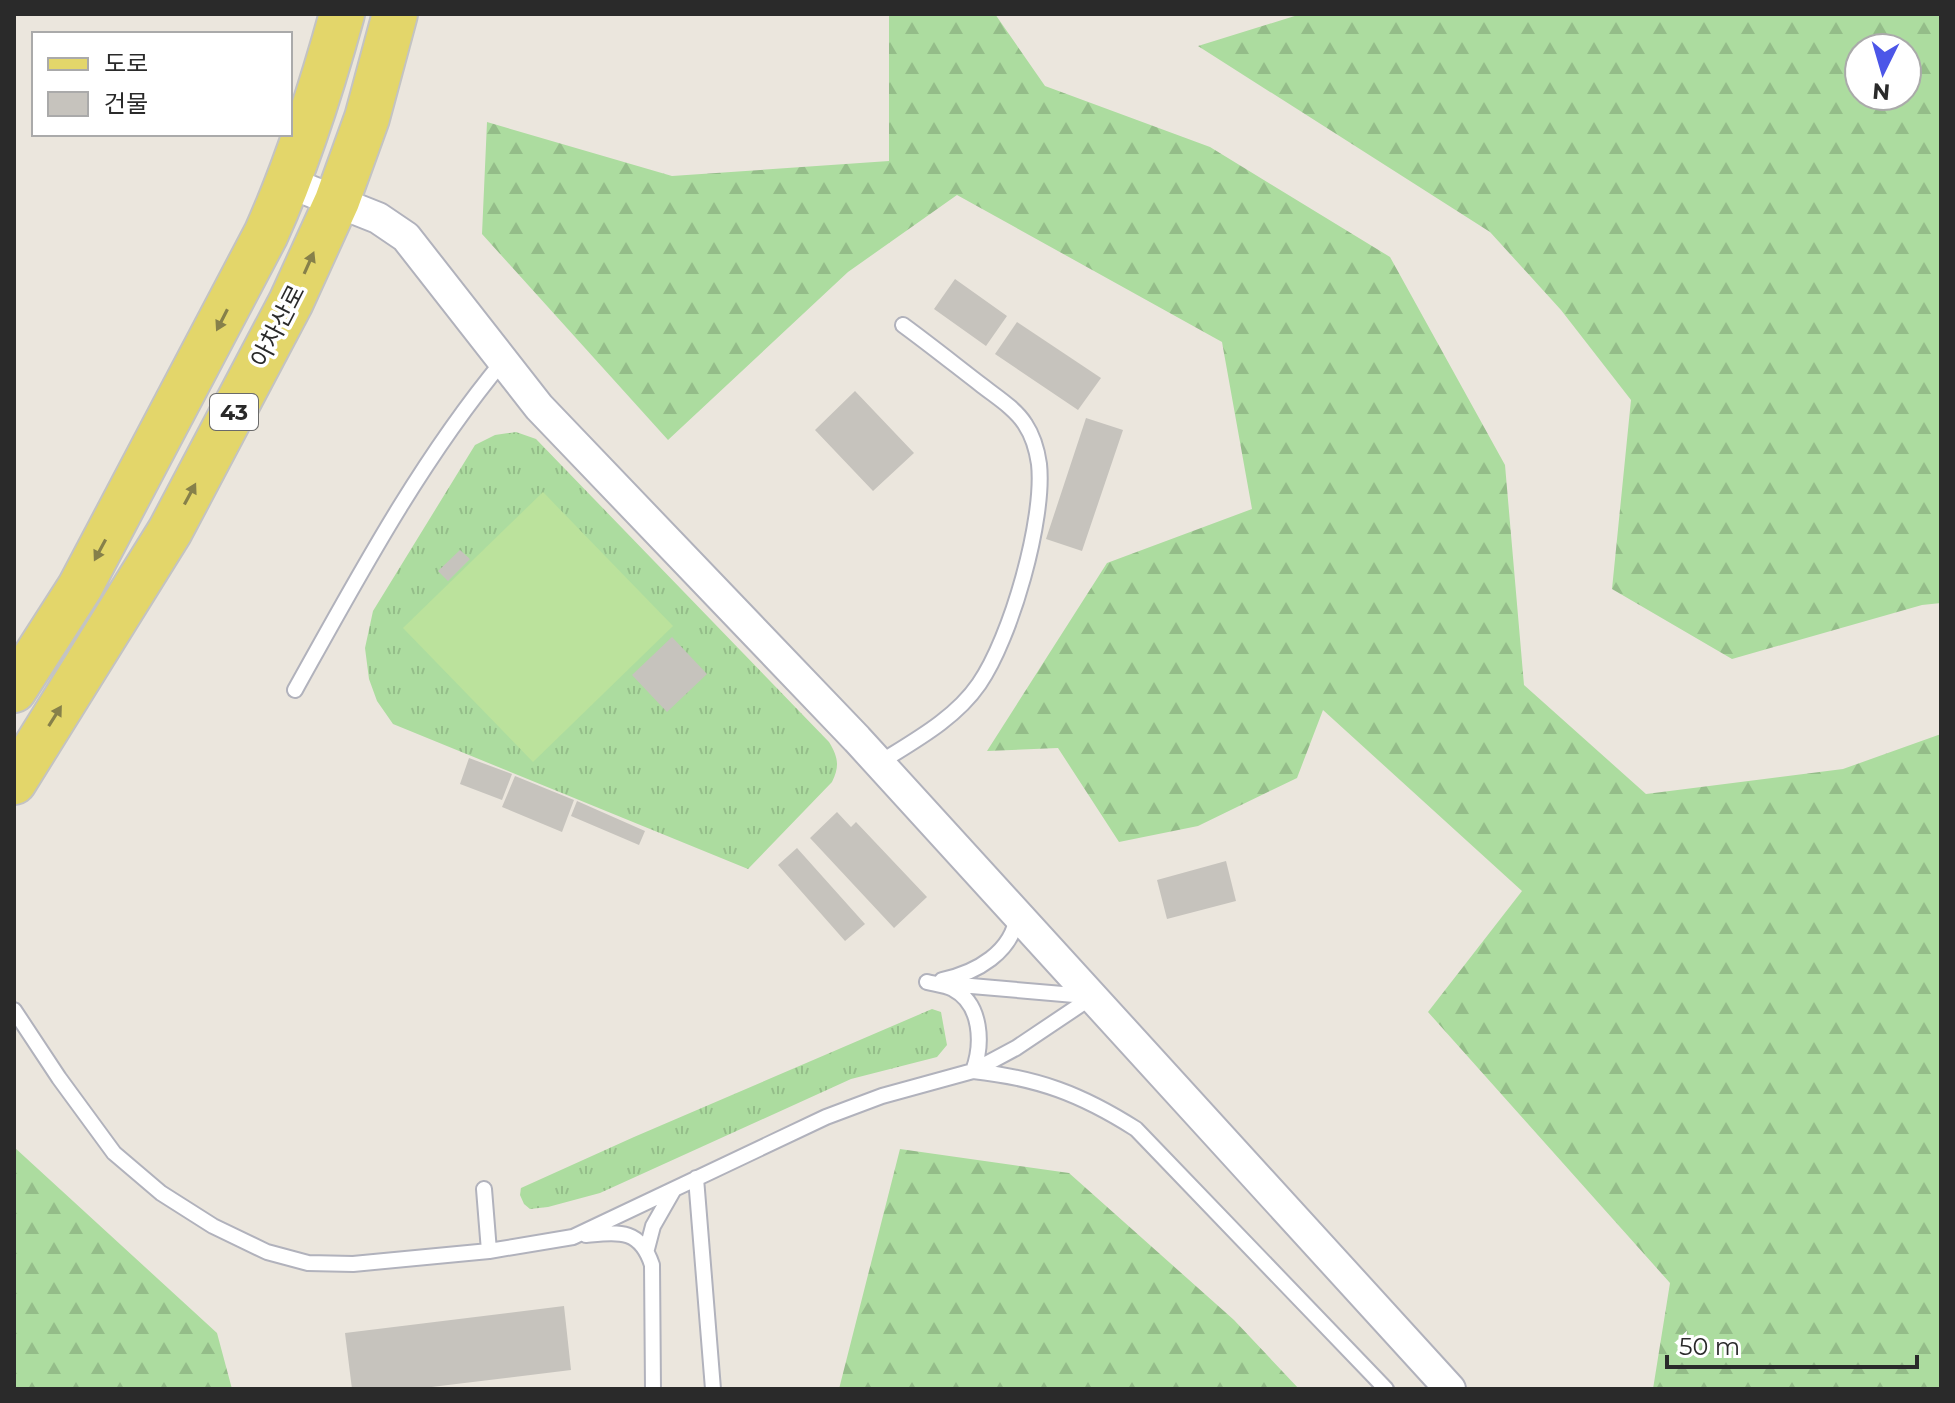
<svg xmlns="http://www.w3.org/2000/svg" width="1955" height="1403" font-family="Montserrat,'Noto Sans KR',sans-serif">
<defs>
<pattern id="grass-tufts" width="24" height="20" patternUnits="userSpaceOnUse" patternTransform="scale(2)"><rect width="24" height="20" fill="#acdc9f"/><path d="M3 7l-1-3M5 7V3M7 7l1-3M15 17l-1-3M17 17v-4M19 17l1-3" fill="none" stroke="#94bd89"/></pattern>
<pattern id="forest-firs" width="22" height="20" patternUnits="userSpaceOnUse" patternTransform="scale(2)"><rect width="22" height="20" fill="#acdc9f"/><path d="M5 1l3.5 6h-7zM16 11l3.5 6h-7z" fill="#94bd89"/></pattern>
</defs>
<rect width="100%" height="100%" fill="#ebe6dd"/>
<path fill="url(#grass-tufts)" d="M516,432L536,439L829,742C838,757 840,766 832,782L748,869L393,724L377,701L369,679L365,648L373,611L475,445L495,435Z
M932,1009L941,1012L947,1045L937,1057L851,1079L600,1193L548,1207L530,1209L524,1204L520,1195L521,1188L634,1137Z"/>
<path fill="url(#forest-firs)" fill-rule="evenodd" d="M889,14H995L1045,86L1210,147L1390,257L1505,465L1524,685L1646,794L1843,769L1941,734V1389H1653L1670,1283L1428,1012L1522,891L1323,710L1297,778L1198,826L1119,842L1058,748L987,751L1107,563L1252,509L1222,342L957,195L848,272L668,440L482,234L487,122L672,176L889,161Z
M1301,14H1941V603L1922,605L1732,659L1612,589L1631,400L1561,310L1490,232L1198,46ZM1859,48H1907V96H1859Z
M14,1147L217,1333L232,1389H14Z
M900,1149L1069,1173L1234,1320L1299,1389H839Z"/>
<path fill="#bbe29c" d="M543,492L673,626L533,762L403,628Z"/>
<path fill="#c6c3bd" d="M955,279L1007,316L986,346L934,309Z
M1017,322L1101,378L1078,410L995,354Z
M855,391L914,453L873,491L815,430Z
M1086,418L1123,430L1082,551L1046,539Z
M460,550L470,559L448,581L438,571Z
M672,637L707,674L667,712L632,675Z
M469,758L512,774L502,800L460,784Z
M515,776L574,800L562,832L502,807Z
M577,801L645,831L639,845L571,816Z
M837,812L851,827L856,822L927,897L894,928L810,838Z
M797,848L865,924L845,941L778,865Z
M1226,861L1236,901L1167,919L1157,880Z
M564,1306L571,1370L415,1389H352L345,1333Z"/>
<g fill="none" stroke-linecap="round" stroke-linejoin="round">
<g stroke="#b1b2bc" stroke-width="18">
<path id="service" d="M295,690C358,577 420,461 503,361
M879,763C914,741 955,719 979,684C1011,638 1045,519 1039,464C1037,450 1033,436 1025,424C1015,408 995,396 980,384C954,364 929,344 903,325
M942,980C976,973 1013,952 1017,915
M927,982C935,984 946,985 953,989C982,1004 983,1044 973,1071C1038,1078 1081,1094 1136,1129L1386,1389
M948,984L1086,996
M14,1010L59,1078L114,1153L161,1193L213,1226L267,1252L308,1263L353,1264L489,1251L573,1237L826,1117L882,1096L973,1071L1016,1048L1092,997
M696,1178L713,1389
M484,1189L489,1251
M586,1235C618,1232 640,1228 652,1265L653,1389
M647,1249L653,1226L673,1191"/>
</g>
<g stroke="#b1b2bc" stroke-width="34">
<path id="minor" d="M290,183L378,218L406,237L539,407L857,739L1450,1389"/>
</g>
<g stroke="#c3c3c3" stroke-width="48">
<path id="primary" d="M14,690L80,587L266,234C298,163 321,90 342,14
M14,782L170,531L291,302L337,201L367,118L395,14"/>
</g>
<use href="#service" stroke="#fff" stroke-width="14"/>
<use href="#minor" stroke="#fff" stroke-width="30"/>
<use href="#primary" stroke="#e3d66a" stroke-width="44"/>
</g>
<defs><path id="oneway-solid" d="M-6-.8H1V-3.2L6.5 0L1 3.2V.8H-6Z" transform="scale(2)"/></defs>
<g fill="#86804a">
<use href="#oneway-solid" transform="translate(309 263) rotate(-66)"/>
<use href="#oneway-solid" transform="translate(222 320) rotate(117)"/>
<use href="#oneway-solid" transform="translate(190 494) rotate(-62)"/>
<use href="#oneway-solid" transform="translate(100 550) rotate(118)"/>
<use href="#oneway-solid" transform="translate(55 716) rotate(-58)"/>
</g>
<g text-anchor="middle" stroke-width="7" stroke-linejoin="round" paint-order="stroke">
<rect fill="#fff" stroke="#6a6a6a" stroke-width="2" x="210" y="394" width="48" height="36" rx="6"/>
<g font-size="22" font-weight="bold" fill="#2a2a2a">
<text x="234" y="420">43</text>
</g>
<g font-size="24" fill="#2a2a2a" stroke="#fff">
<text transform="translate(278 326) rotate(-63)" y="8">아차산로</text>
</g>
</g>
<rect width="1955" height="1403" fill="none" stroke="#2a2a2a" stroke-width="32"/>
<rect x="32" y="32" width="260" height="104" fill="#ffffff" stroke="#aaaaaa" stroke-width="2"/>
<rect x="48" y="58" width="40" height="12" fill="#e3d66a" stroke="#aaaaaa" stroke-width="2"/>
<text x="104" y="72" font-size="24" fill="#2a2a2a">도로</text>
<rect x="48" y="92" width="40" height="24" fill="#c6c3bd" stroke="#aaaaaa" stroke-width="2"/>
<text x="104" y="112" font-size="24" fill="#2a2a2a">건물</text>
<g transform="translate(1883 72) rotate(185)"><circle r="38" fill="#ffffff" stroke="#aaaaaa" stroke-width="2"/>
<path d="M0-6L14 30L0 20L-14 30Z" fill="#4c56e8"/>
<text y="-12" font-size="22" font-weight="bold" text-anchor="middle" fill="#2a2a2a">N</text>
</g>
<path d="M1667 1355v12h250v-12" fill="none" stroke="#2a2a2a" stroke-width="4"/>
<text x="1679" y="1355" font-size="24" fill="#2a2a2a" stroke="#ffffff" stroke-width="6" paint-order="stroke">50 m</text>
</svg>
